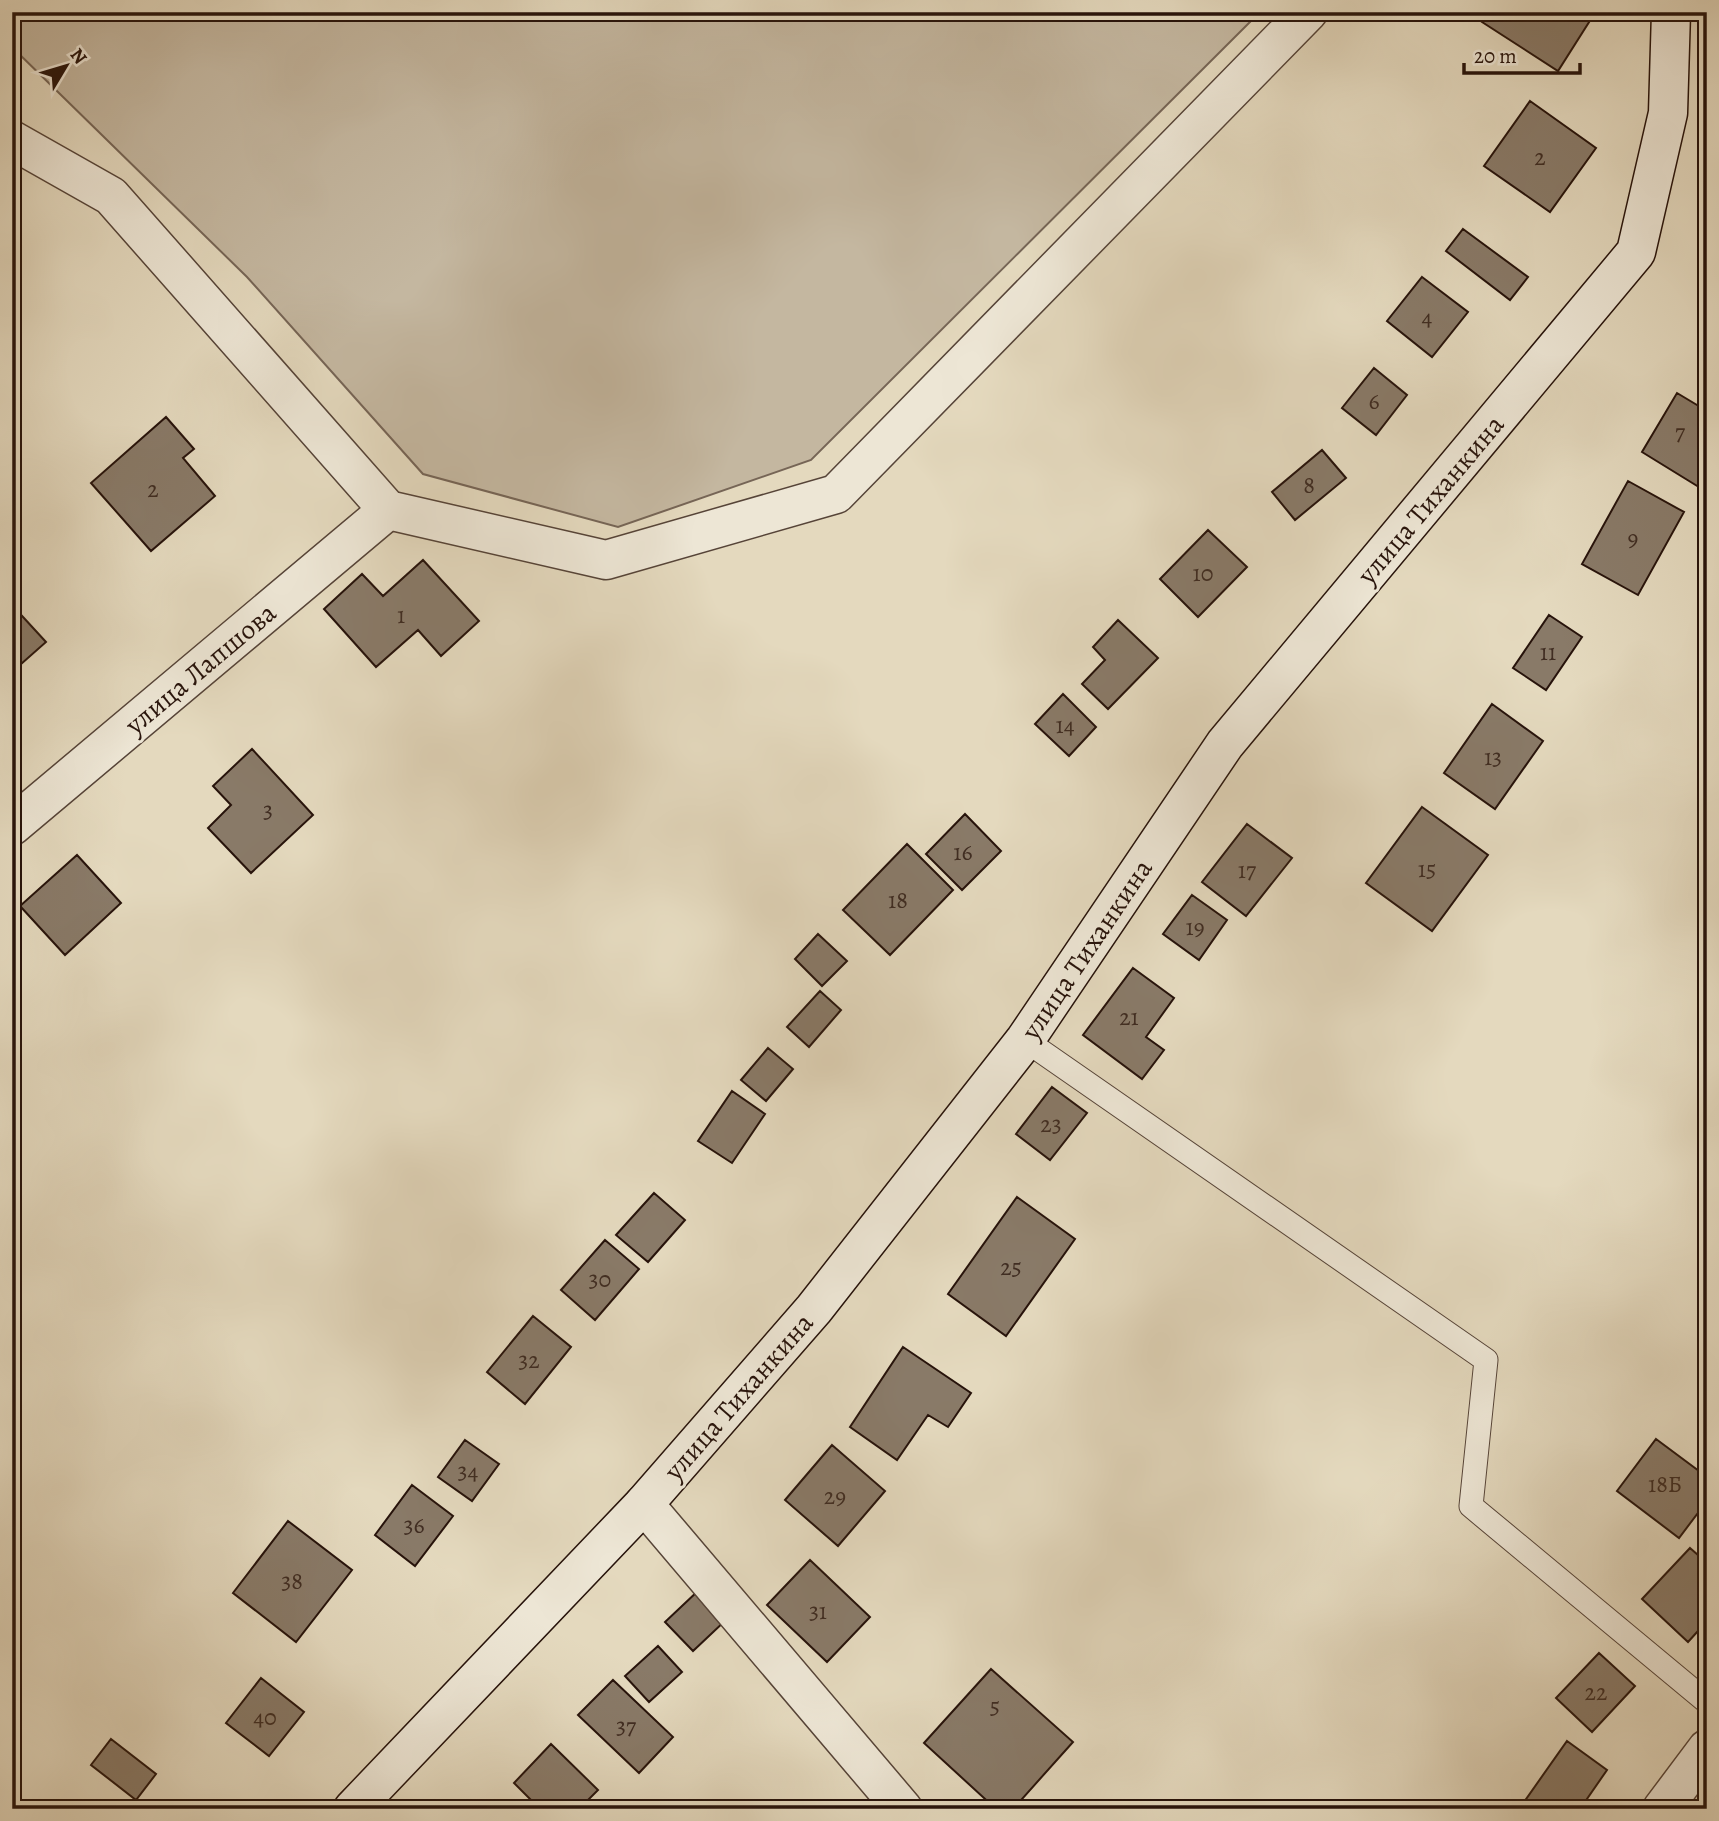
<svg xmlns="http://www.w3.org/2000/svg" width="1719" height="1821" font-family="Alegreya,serif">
<rect width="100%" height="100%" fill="#e4d9be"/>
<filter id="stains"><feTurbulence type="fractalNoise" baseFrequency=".00286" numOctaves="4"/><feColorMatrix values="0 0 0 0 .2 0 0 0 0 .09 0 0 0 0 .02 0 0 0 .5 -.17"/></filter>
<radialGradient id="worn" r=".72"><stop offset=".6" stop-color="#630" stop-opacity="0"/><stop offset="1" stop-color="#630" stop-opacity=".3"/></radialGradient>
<path fill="#c4b7a0" stroke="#766556" stroke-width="2" d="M12,12H1260L811,460L618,527L423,474L247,277L12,47Z"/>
<path fill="#897a68" stroke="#27130b" stroke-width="2" d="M1488,12H1581L1591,19L1558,71L1482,22Z
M1530,101L1596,148L1550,212L1484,166Z
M1463,229L1528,277L1510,300L1446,251Z
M1422,277L1468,312L1432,357L1387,321Z
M1374,368L1407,395L1376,435L1342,408Z
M1677,393L1707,411V492L1642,452Z
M166,417L194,449L183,458L215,496L151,551L91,483Z
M1322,450L1346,478L1295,520L1272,492Z
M1628,481L1684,512L1638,595L1582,564Z
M1208,530L1247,567L1198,617L1160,579Z
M423,560L479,621L441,656L418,630L376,667L324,609L362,574L383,596Z
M12,605L46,642L12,672Z
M1549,615L1582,637L1546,690L1513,668Z
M1118,620L1158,658L1108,709L1082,684L1105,660L1093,647Z
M1063,694L1096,727L1069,756L1035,724Z
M1492,704L1543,741L1495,809L1444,773Z
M252,749L313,815L251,873L208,828L231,805L213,786Z
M1422,807L1488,855L1432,931L1366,883Z
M965,814L1001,851L962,890L926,854Z
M1247,824L1292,858L1246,916L1202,882Z
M907,844L953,890L890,955L843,910Z
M77,855L121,903L65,955L20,906Z
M1192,895L1227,920L1199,960L1163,934Z
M818,934L847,961L822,986L795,959Z
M1133,968L1174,998L1146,1037L1164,1050L1142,1079L1083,1035Z
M820,991L841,1010L809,1047L787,1027Z
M768,1048L793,1069L766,1101L741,1080Z
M1052,1087L1087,1113L1050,1160L1016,1134Z
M732,1091L765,1114L732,1163L698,1141Z
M654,1193L685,1220L648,1262L616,1235Z
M1017,1197L1075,1239L1006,1336L948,1294Z
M605,1240L639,1269L595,1320L561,1290Z
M533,1316L571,1347L525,1404L487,1372Z
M903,1347L971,1393L948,1427L928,1415L897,1460L850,1427Z
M1656,1439L1707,1477V1501L1679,1538L1617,1491Z
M465,1440L499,1464L472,1501L438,1477Z
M832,1445L885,1491L838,1546L785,1500Z
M412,1485L453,1516L415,1566L375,1535Z
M288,1521L352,1570L296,1642L233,1593Z
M1690,1548L1707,1563V1621L1688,1642L1642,1599Z
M810,1560L870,1617L827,1662L767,1605Z
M699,1590L727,1619L693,1651L665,1622Z
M658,1646L682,1672L649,1702L625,1676Z
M1599,1653L1635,1686L1592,1732L1556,1698Z
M991,1669L1073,1742L1013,1809H996L924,1743Z
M261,1678L304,1712L269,1756L226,1723Z
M613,1680L673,1737L639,1773L578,1715Z
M111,1739L156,1774L136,1800L91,1765Z
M1567,1741L1607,1770L1580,1809H1519Z
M551,1744L598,1790L579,1809H540L514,1783Z"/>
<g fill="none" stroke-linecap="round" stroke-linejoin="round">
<g stroke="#564438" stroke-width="25">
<path id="lane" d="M1025,1040L1486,1360L1471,1506L1707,1702"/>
</g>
<g stroke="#564438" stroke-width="41">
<path id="street" d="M12,140L111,196L388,510L606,560L836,494L1308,12
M12,826L388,510
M644,1504L903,1809
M1662,1809L1707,1749"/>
</g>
<g stroke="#27130b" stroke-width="41">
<path id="secondary" d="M353,1809L644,1504L814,1309L1025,1040L1225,744L1636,252L1668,113L1671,12"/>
</g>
<use href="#lane" stroke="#ede6d5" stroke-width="23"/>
<use href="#street" stroke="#ede6d5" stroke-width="38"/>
<use href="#secondary" stroke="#ede6d5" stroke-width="38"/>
</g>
<g text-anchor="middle" stroke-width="6" stroke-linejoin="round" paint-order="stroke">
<g font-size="24" fill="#402d22">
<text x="1540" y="165">2</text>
<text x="1427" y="325">4</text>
<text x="1374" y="409">6</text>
<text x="1680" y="440">7</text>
<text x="1309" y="493">8</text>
<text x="153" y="497">2</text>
<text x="1633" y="546">9</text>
<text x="1203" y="581">10</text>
<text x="401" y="623">1</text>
<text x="1548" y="660">11</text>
<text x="1065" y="733">14</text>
<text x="1493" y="765">13</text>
<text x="268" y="818">3</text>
<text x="963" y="860">16</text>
<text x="1427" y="877">15</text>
<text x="1247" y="878">17</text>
<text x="898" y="908">18</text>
<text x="1195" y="935">19</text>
<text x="1129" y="1025">21</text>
<text x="1051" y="1132">23</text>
<text x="1011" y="1275">25</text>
<text x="600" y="1287">30</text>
<text x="529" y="1368">32</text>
<text x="468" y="1479">34</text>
<text x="1665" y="1492">18Б</text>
<text x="835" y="1504">29</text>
<text x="414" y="1533">36</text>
<text x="292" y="1589">38</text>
<text x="818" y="1619">31</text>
<text x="1596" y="1700">22</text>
<text x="995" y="1714">5</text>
<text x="265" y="1725">40</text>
<text x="626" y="1734">37</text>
</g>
<g font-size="28" fill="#27130b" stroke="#ede6d5">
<text transform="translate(1430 499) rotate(-50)" y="10">улица Тиханкина</text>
<text transform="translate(200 668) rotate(-40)" y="10">улица Лапшова</text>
<text transform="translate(1086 949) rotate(-56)" y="10">улица Тиханкина</text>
<text transform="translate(738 1396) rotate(-49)" y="10">улица Тиханкина</text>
</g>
</g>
<rect width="1719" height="1821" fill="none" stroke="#e4d9be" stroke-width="42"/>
<rect x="14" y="14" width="1691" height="1793" fill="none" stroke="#27130b" stroke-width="3.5"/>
<rect x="21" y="21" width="1677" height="1779" fill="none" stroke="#27130b" stroke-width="2"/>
<g transform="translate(66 66) rotate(52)" stroke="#ede6d5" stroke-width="5" paint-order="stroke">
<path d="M0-5L12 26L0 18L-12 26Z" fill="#27130b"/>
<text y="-10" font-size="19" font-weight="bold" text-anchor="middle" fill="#27130b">N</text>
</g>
<path d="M1464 63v10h116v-10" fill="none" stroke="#27130b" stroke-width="3.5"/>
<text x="1474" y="63" font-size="21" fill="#27130b" stroke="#ede6d5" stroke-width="5" paint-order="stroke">20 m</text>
<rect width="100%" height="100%" filter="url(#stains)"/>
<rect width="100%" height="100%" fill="url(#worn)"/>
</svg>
